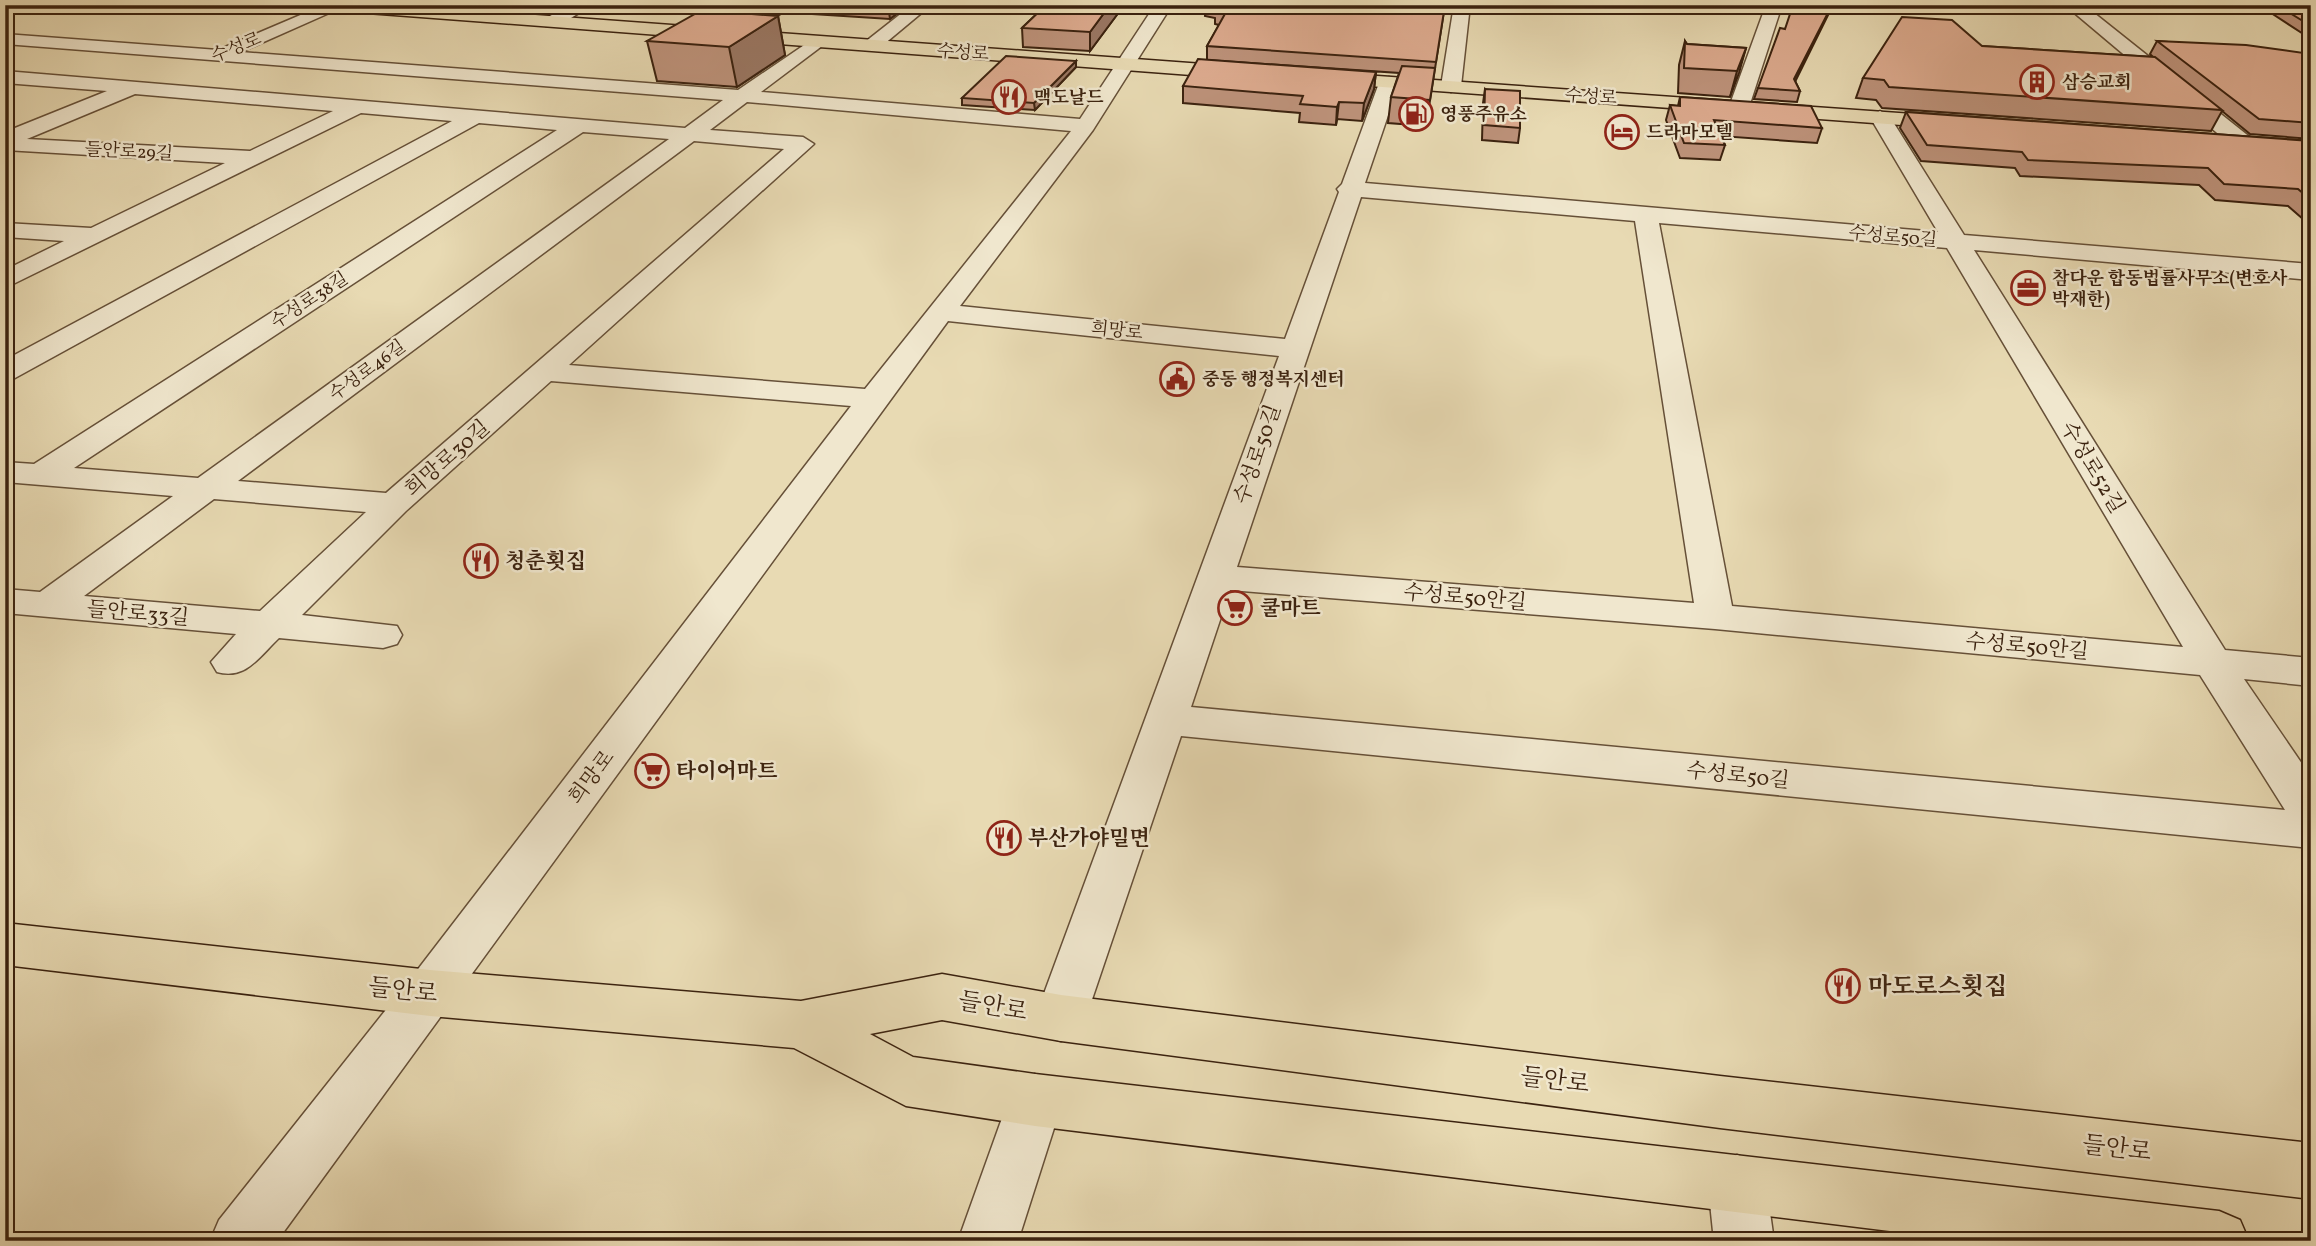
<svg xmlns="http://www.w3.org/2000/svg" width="2316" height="1246" font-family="Vollkorn,'Noto Serif KR',serif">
<rect width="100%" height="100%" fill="#e8dab3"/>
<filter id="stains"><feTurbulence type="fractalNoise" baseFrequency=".00286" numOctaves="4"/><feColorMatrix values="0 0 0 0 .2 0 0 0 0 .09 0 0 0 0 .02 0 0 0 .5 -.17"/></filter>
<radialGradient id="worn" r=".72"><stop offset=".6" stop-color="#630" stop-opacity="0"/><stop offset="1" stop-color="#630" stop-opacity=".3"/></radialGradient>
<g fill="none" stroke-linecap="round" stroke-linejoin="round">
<g stroke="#665038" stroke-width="3">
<path id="minor" d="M324,5L345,6L241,52L738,90L816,37L825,42L822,46L761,92L1080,119L1155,5H1172L1093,130L960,306L1285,339L1339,192L1337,189L1342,184L1379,83L1389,77L1399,83L1365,183L1938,232L1870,117L1880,111L1890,117L1964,235L2311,264V280L1974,250L2225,650L2311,658V686L2244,679L2311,777V848L1181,736L1080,1035L1061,1041L1042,1035L1035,1018L1279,356L948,321L277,1241H210L219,1220L412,977L851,406L551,381L406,511L302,615L397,626L402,635L397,644L383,648L279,638C259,657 246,680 217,672L211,662L236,634L5,613V589L40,592L173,496L5,482V462L34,464L557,130L479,123L15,378L5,381V360L452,121L361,113L5,288V270L64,241L5,237V223L91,228L225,163L5,150V132L107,91L5,83V71L685,128L723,100L5,44V34L218,50ZM135,94L333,111L250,151L27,139ZM747,102L1071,131L865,389L569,365L814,144L803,137L710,130ZM583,132L669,139L198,478L74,468ZM694,141L784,149L386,493L238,481ZM1361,197L1635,221L1694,603L1237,567ZM1659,223L1947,248L2183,647L1732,606ZM214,499L366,512L260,611L84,596ZM1230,590L1715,629L2200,675L2285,810L1191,707Z
M571,5H592L558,26H546L543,22L546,18Z
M912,5H931L877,50H865L862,46L865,42Z
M1454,5H1470L1461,86L1451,92L1441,86Z
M1766,5H1782L1749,107L1746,111H1732L1729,107Z
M2065,5H2084L2251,138L2254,143L2251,148H2235Z
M1035,1074L1055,1082L1063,1100L1018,1241H958L1015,1082Z
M1737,1155L1758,1164L1766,1184L1774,1241H1714L1708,1184L1716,1164Z"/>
</g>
<g stroke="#3b220f" stroke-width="3">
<path id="major" d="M319,5H399L1244,67L1254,73L1244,79L327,10Z
M1321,72L1956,117L1966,123L1956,129L1314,82L1311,78Z
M5,923L430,970L801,1001L942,974L1061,995L1720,1076L2311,1143V1199L1720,1128L1061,1041L942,1020L870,1034L913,1057L1035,1074L2219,1211L2240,1220L2249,1241H1971L1035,1126L906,1106L794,1048L430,1016L5,965Z"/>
</g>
<use href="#minor" fill="#f0e7ce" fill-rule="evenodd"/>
<use href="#major" fill="#e8dab3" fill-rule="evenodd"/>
</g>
<path fill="#bd927a" stroke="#3b220f" stroke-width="2" d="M795,5H908L890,19L797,13Z
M1046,5H1122V8L1090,51L1023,47L1022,28Z
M1206,5H1445L1426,126L1388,123L1391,97L1399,73L1207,60V46L1219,25L1215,24V18L1205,16Z
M2271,5H2311V39L2268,11Z
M778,16L785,55L737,87L657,81L647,41Z
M1685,41L1687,44L1746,48L1730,97L1678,93L1679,65Z
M2157,41L2311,54V139L2250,134L2222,111L2211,131L1882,108L1876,100L1856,98L1863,78L1982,46L2153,57L2150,54Z
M1076,61V67L1035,110L962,105V98Z
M1376,72L1374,89L1362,121L1337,119L1336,125L1299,122L1300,113L1183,103V86Z
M1795,81L1800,91L1797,102L1754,99L1758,88Z
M1485,89L1520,128L1518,143L1482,140L1483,103Z
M1680,97L1822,128L1817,143L1721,136L1725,145L1720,160L1680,158L1666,120L1670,105L1678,106Z
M1906,112L2311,141V226L2288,206L2215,200L2199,185L2020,176L2015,168L1921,161L1900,128Z"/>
<path fill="#9a7763" stroke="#3b220f" stroke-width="2" d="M888,5H908L890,19Z
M1110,5H1122V8L1090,51V32Z
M1832,5H1833L1791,90L1794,79Z
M778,16L785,55L737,87L729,47Z
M1746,48L1739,73L1730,97L1737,71Z
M1076,61V67L1035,110L1034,103Z
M1376,72L1374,89L1362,121L1364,103Z
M1339,102L1337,119L1336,125L1337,107Z"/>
<path fill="#dcaa8e" stroke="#3b220f" stroke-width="2" d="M1046,5H1110L1090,32L1022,28Z
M1217,5H1445L1436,62L1207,46L1226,12L1215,11L1219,6Z
M1793,5H1832L1794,79L1800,91L1758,88L1780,28L1785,29Z
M2277,5H2311V26Z
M702,10L778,16L729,47L647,41Z
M1902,17L1952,20L1982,46L2155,57L2222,110L1889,87L1884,80L1863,78Z
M1685,41L1687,44L1746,48L1737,71L1684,68Z
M2157,41L2246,45L2311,54V123L2259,119Z
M1006,56L1076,61L1034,103L962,98Z
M1198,59L1376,72L1364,103L1339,102L1337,107L1300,104L1303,96L1183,86Z
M1402,66L1435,68L1430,100L1391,97Z
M1485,89L1520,91V128L1484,125Z
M1680,97L1811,106L1822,128L1714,120L1725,145L1684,143L1670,105L1680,106Z
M1906,112L2311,141V200L2298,189L2224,184L2208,168L2028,160L2022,152L1927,145Z"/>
<defs>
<g id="building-ring" transform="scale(1.75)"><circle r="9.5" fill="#f0e7ce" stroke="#8f2418" stroke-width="1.5"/><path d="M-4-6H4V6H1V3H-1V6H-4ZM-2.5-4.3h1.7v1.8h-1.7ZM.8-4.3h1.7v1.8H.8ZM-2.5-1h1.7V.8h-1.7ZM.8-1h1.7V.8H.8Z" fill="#8f2418"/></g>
<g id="restaurant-ring" transform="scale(1.75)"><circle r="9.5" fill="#f0e7ce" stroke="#8f2418" stroke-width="1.5"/><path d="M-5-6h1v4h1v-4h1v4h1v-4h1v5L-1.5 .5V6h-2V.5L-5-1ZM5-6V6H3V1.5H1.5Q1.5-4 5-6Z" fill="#8f2418"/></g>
<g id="fuel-ring" transform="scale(1.75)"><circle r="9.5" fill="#f0e7ce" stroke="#8f2418" stroke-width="1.5"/><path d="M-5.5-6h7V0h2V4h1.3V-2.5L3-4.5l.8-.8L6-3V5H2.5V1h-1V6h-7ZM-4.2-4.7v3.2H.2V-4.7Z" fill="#8f2418"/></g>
<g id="hotel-ring" transform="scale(1.75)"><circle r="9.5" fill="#f0e7ce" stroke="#8f2418" stroke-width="1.5"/><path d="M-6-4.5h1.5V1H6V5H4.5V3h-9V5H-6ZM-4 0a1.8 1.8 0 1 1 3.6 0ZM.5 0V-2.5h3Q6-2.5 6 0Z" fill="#8f2418"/></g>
<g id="office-ring" transform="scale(1.75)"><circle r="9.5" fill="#f0e7ce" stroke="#8f2418" stroke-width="1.5"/><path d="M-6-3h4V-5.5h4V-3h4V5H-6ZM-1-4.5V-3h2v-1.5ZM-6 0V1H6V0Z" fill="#8f2418"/></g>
<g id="civic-ring" transform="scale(1.75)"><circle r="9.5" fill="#f0e7ce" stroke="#8f2418" stroke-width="1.5"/><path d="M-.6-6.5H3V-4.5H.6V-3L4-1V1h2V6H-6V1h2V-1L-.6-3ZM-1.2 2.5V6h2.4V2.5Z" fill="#8f2418"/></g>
<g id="supermarket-ring" transform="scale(1.75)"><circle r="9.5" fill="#f0e7ce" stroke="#8f2418" stroke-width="1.5"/><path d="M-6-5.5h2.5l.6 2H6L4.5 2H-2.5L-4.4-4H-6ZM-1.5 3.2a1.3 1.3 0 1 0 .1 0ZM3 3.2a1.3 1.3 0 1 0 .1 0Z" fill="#8f2418"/></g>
</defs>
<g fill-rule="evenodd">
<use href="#building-ring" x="2037" y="82"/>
<use href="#restaurant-ring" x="1009" y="97"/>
<use href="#fuel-ring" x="1416" y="114"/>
<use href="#hotel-ring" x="1622" y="132"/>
<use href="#office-ring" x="2028" y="288"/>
<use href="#civic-ring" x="1177" y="379"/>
<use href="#restaurant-ring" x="481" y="561"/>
<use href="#supermarket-ring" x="1235" y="608"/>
<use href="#supermarket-ring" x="652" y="771"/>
<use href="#restaurant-ring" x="1004" y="838"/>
<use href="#restaurant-ring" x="1843" y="986"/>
</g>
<g text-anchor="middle" stroke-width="5" stroke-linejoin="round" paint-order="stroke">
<g font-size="18" fill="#3b220f" stroke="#f0e7ce">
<text transform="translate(236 47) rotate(-22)" y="6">수성로</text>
<text transform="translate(963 52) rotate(4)" y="6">수성로</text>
<text transform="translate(1591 96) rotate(4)" y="6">수성로</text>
<text transform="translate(129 151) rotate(3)" y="6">들안로29길</text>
<text transform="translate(1893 236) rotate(5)" y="6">수성로50길</text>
<text transform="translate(309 300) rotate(-33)" y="6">수성로38길</text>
<text transform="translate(1117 330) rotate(6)" y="6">희망로</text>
<text transform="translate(367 370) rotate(-36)" y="6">수성로46길</text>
</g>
<g font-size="18" font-weight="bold" fill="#3b220f" stroke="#f0e7ce" text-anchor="start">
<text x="2062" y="88">삼승교회</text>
<text x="1034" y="103">맥도날드</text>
<text x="1440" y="120">영풍주유소</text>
<text x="1646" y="138">드라마모텔</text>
<text x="2052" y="284">참다운 합동법률사무소(변호사<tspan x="2052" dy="21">박재한)</tspan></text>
<text x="1202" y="385">중동 행정복지센터</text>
</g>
<g font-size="21" fill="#3b220f" stroke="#f0e7ce">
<text transform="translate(1257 454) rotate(-71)" y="7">수성로50길</text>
<text transform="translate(447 458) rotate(-41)" y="7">희망로30길</text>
<text transform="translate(2093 467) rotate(59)" y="7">수성로52길</text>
<text transform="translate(1465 597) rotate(5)" y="7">수성로50안길</text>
<text transform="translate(138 613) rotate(5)" y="7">들안로33길</text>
<text transform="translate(2027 646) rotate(5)" y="7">수성로50안길</text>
<text transform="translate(1738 775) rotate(6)" y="7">수성로50길</text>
<text transform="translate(591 777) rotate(-53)" y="7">희망로</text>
</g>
<g font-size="21" font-weight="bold" fill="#3b220f" stroke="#f0e7ce" text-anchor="start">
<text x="505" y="568">청춘횟집</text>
<text x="1260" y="615">쿨마트</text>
<text x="676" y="778">타이어마트</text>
<text x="1028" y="845">부산가야밀면</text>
</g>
<g font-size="24" font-weight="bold" fill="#3b220f" stroke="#f0e7ce" text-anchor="start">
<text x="1868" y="994">마도로스횟집</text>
</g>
<g font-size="24" fill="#3b220f" stroke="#f0e7ce">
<text transform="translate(403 990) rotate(6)" y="8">들안로</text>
<text transform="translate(993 1006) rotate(10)" y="8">들안로</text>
<text transform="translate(1555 1080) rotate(7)" y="8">들안로</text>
<text transform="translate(2117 1148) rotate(7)" y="8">들안로</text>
</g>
</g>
<rect width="2316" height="1246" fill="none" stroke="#e8dab3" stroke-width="28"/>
<rect x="7" y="7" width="2302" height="1232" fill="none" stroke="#3b220f" stroke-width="3.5"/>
<rect x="14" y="14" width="2288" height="1218" fill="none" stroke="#3b220f" stroke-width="2"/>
<rect width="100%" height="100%" filter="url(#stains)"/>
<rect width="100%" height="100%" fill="url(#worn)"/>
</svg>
